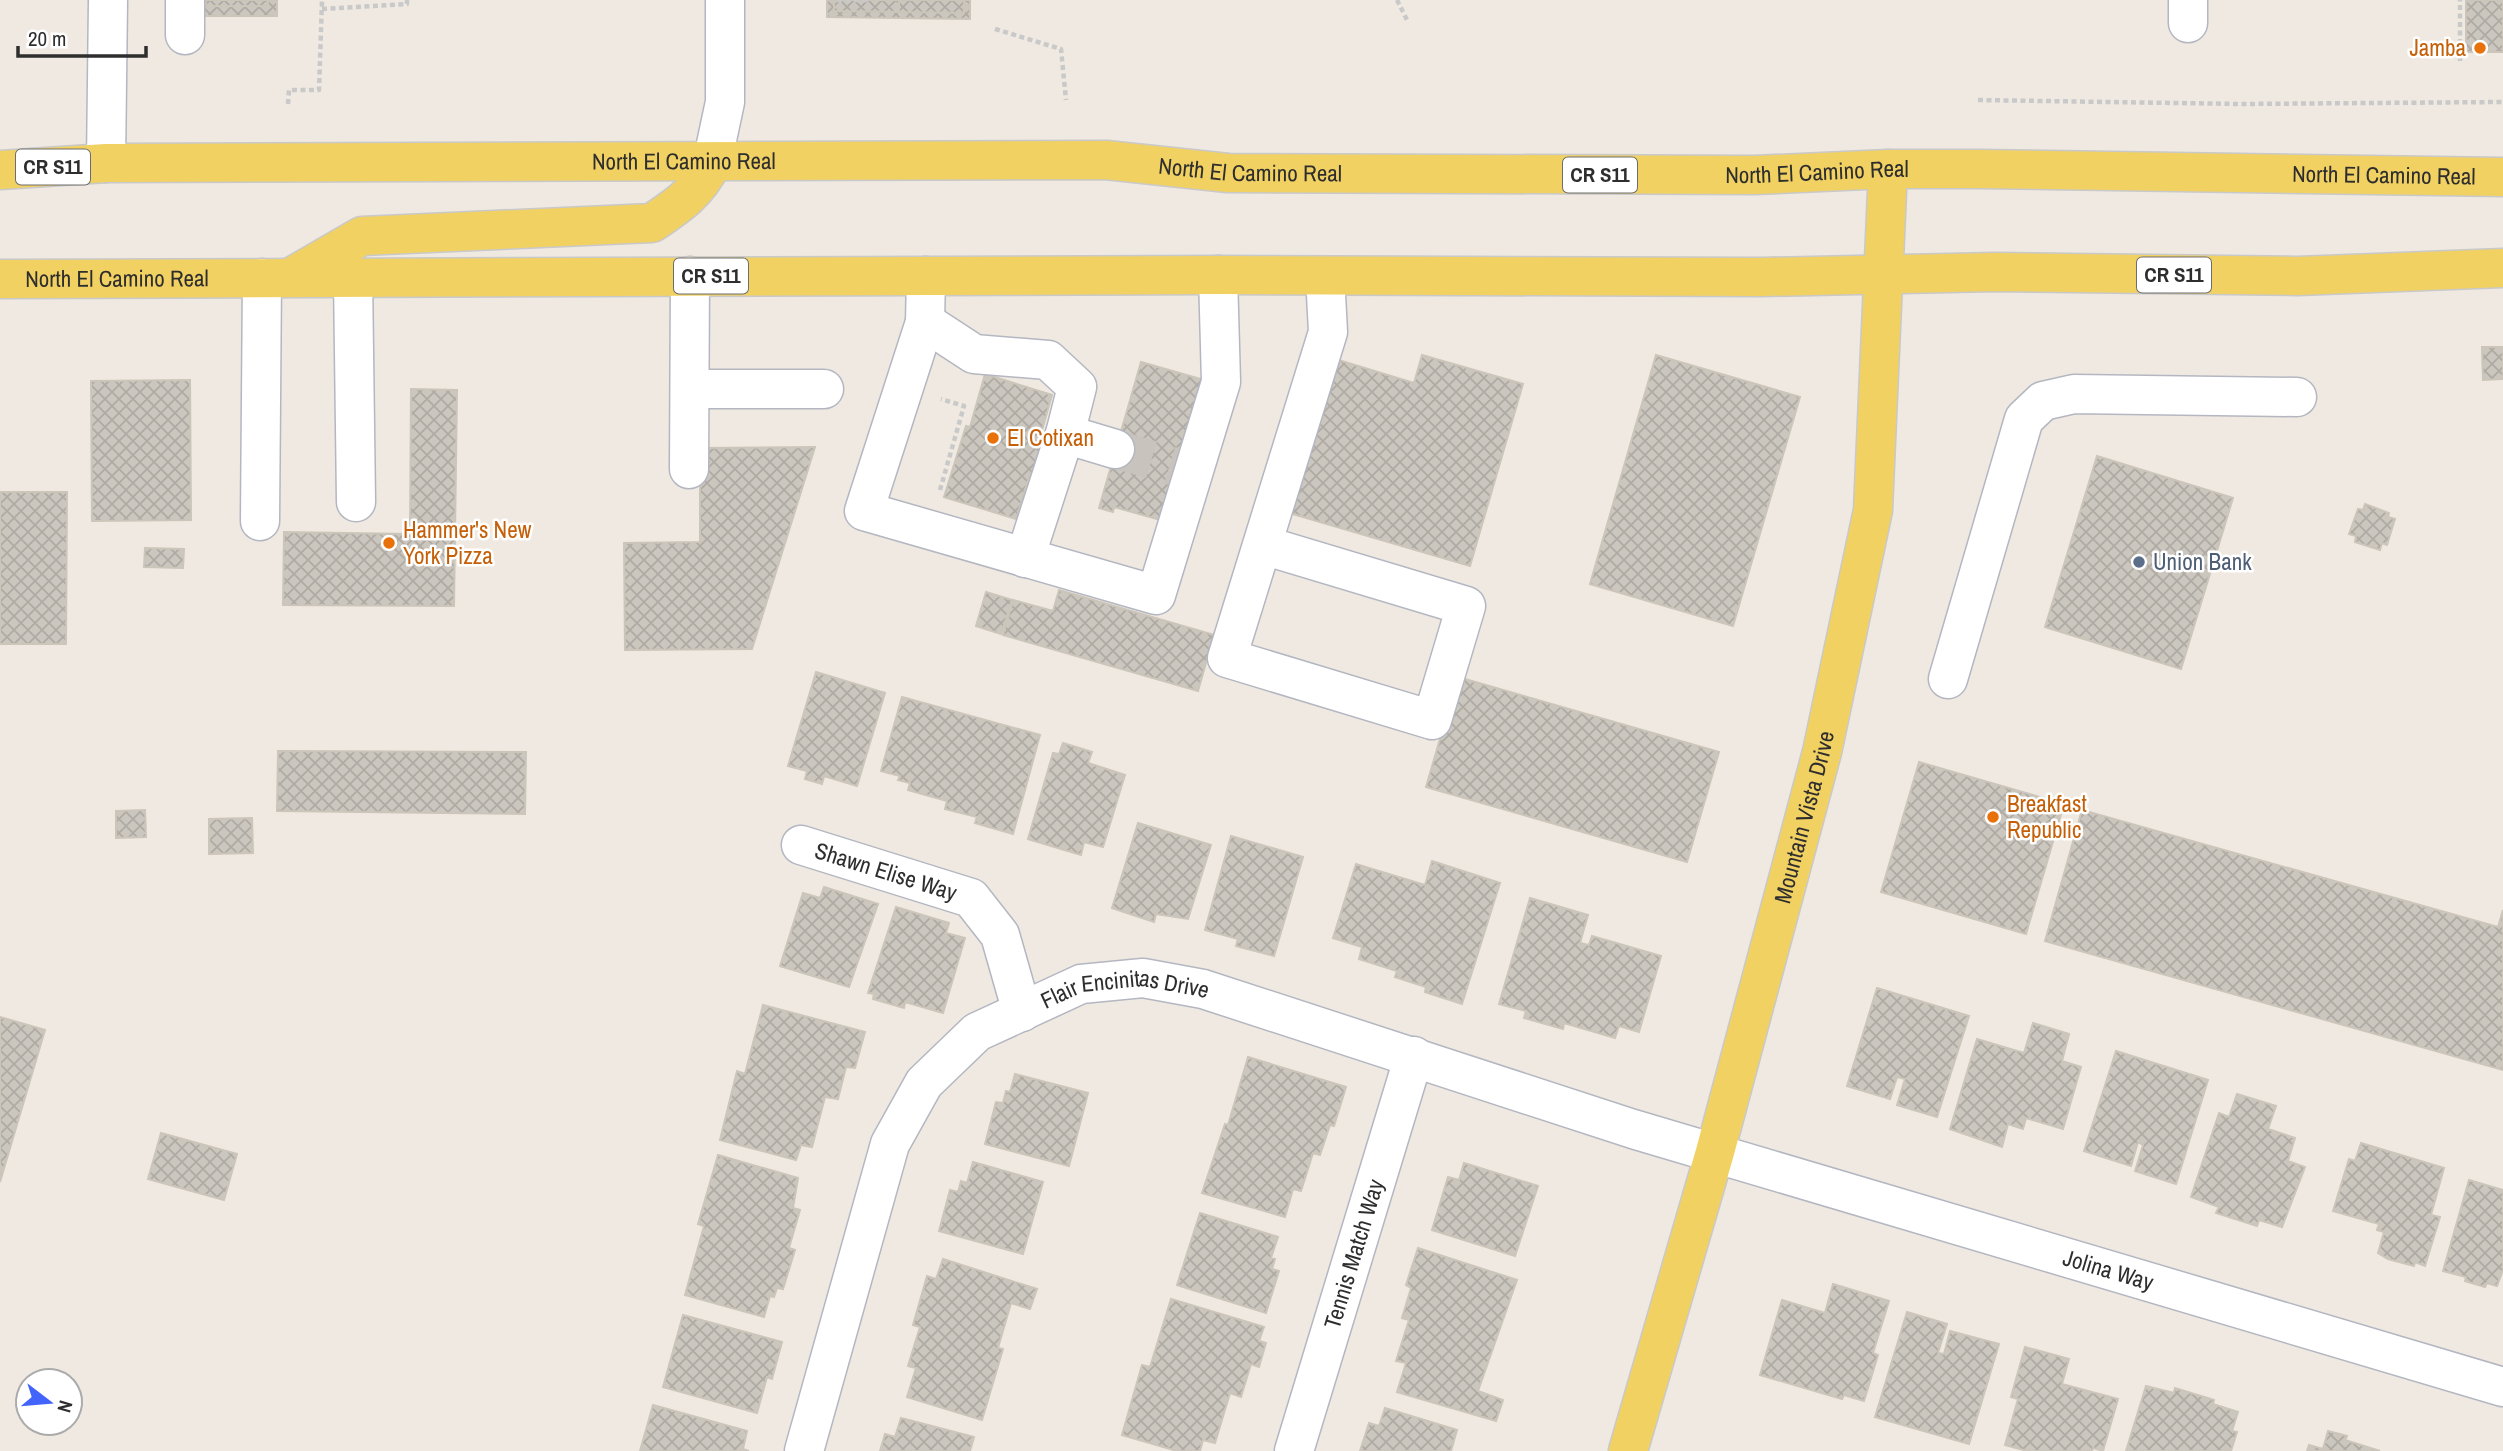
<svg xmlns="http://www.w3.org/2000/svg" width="2503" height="1451" font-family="'Archivo Narrow',sans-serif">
<defs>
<pattern id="building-cross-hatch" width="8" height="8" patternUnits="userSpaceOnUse" patternTransform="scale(1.75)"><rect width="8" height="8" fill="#cbc7bf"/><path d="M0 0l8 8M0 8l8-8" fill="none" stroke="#afaba4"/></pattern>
</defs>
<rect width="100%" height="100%" fill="#efe9e1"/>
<path fill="url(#building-cross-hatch)" stroke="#cbc5ba" stroke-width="2" d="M197,0H277V16H197Z
M206,0H268V6H206Z
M827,0H970V19L827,17Z
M834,0H899V12L834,11Z
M899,0H964V13L899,12Z
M2466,0H2503V52H2466Z
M2482,347H2503V379L2483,380Z
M1422,355L1523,384L1470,566L1286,512L1332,358L1414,383Z
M1656,355L1800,397L1733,626L1590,584Z
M1141,362L1204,380L1164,521L1114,507L1113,512L1099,508Z
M985,374L1052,395L1041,434L1047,436L1036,475L1030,474L1016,519L944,497L966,426L970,427Z
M190,380L191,520L92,521L91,381Z
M411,389L457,390L454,606L283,605L284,532L410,534Z
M815,447L752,649L625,650L624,543L700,542V448Z
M2097,456L2233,498L2181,669L2045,627Z
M0,492H67L66,644H0Z
M2365,504L2389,513L2388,517L2395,519L2387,545L2382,543L2380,550L2355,542L2356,536L2349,534L2358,509L2363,510Z
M145,548L184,549L183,568L144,567Z
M1059,590L1214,635L1198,691L1003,635L1013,600L1053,611Z
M986,592L1012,600L1001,634L976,626Z
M816,672L885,693L857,786L824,776L822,784L805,779L807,771L788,766Z
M1458,677L1719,752L1687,862L1426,787Z
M902,697L1040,735L1013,834L975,823L977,817L945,809L947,801L908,790L910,783L898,780L900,776L881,771Z
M1063,743L1092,752L1088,763L1125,775L1103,847L1084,842L1081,855L1028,839L1053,753L1059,754Z
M278,751L526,752L525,814L277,811Z
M1919,762L2064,804L2026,934L1881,892Z
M145,810L146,837L116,838V811Z
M2082,810L2498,927L2503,910V1070L2045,941Z
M252,818L253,853L209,854V819Z
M1138,823L1211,845L1188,919L1156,914L1154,922L1112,908Z
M1231,836L1303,857L1274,956L1236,946L1238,939L1205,930Z
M1432,861L1500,883L1462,1004L1425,992L1426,987L1395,977L1397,971L1359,959L1362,947L1333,938L1356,864L1425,885Z
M824,887L878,904L849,987L780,966L803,893L820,898Z
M1530,898L1588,915L1580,943L1589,945L1592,936L1661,956L1639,1032L1619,1026L1615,1038L1564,1023L1563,1029L1524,1018L1526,1011L1499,1004Z
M896,907L949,923L946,933L965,938L943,1013L905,1002L904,1008L873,999L874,994L868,993Z
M1877,988L1969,1016L1937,1117L1897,1105L1905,1079L1897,1077L1890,1099L1847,1086Z
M763,1005L865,1032L855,1068L846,1067L838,1099L825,1097L812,1147L801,1145L796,1160L720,1140L737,1071L745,1074Z
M0,1017L45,1030L0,1182Z
M2033,1023L2069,1034L2062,1061L2081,1067L2063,1129L2026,1118L2023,1129L2008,1124L2002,1147L1950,1129L1977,1039L2024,1053Z
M2116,1051L2208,1080L2176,1184L2135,1171L2143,1145L2138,1142L2131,1166L2084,1151Z
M1248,1057L1346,1087L1334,1126L1330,1125L1320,1155L1313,1153L1301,1191L1293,1189L1285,1217L1202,1193L1225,1124L1228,1125Z
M1015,1074L1088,1093L1069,1166L985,1144L996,1102L1003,1103L1006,1091L1010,1092Z
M2237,1094L2276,1106L2268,1129L2295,1138L2288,1161L2305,1167L2282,1227L2259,1220L2257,1226L2216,1213L2219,1207L2191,1197L2219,1113L2229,1117Z
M161,1133L237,1154L224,1200L148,1179Z
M2361,1143L2444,1168L2431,1215L2440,1217L2425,1266L2415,1262L2414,1266L2388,1259L2378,1253L2384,1232L2377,1230L2379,1224L2333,1211L2349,1159L2355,1161Z
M718,1155L798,1178L793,1208L800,1210L789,1248L795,1250L783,1289L777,1288L774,1297L770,1296L764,1317L685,1295L704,1226L698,1224Z
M973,1162L1043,1182L1023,1254L939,1231L950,1190L958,1192L961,1181L967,1183Z
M1464,1163L1538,1186L1515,1256L1432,1230L1448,1177L1459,1180Z
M2469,1180L2503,1190V1270L2497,1286L2487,1283L2485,1287L2465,1281L2466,1277L2443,1271Z
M1200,1213L1278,1237L1271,1258L1275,1259L1272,1269L1279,1271L1266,1313L1177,1285Z
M1418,1248L1517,1280L1478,1391L1503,1400L1496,1421L1397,1392L1406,1363L1396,1361L1409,1320L1402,1318L1411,1288L1406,1285Z
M943,1259L1037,1289L1030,1309L1011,1303L998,1348L1003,1349L982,1420L907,1397L916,1368L908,1366L920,1327L913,1325L927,1276L936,1279Z
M1833,1284L1889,1301L1873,1353L1878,1355L1864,1401L1844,1395L1842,1399L1760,1375L1782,1300L1825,1313Z
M1171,1299L1264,1327L1259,1341L1266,1343L1259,1367L1251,1364L1241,1397L1230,1393L1215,1443L1203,1440L1200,1451H1177L1122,1435L1142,1365L1150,1367Z
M1907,1312L1947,1324L1938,1353L1944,1354L1950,1331L1999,1344L1969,1444L1875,1417Z
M683,1315L782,1342L772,1379L767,1377L757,1413L663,1387Z
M2025,1347L2069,1359L2062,1384L2118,1399L2103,1451L2093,1448L2092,1451H2027L2005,1445L2018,1399L2011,1397Z
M2146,1386L2174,1393L2175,1388L2214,1400L2213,1404L2238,1412L2232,1431L2237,1432L2231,1451H2126Z
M653,1405L747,1431L743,1449L749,1451H640Z
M1385,1408L1457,1430L1451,1451H1360L1369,1423L1379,1426Z
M901,1418L974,1437L970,1451H880L885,1434L895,1437Z
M2328,1431L2347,1436L2345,1440L2380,1451H2307L2309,1445L2323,1449Z"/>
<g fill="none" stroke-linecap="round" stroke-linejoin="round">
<path stroke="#c8c4bd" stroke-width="38" stroke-dasharray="38 19" stroke-linecap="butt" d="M1115,449L1179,468"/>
<g stroke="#b4b7c1" stroke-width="41">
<g id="minor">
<path d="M185,0V35"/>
<path d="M2188,23V0"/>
<path d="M106,163L108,0"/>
<path d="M712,163L725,102V0"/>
<path d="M926,276L925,322L864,511L1156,595L1221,382L1218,275"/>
<path d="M353,277L356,502"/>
<path d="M925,322L974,354L1048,360L1077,387L1065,434L1115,449"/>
<path d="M690,389H824"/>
<path d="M689,469L690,276"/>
<path d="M260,521L262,278"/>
<path d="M1263,545L1466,606L1432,720L1227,658L1328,332L1325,276"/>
<path d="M1025,558L1065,434"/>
<path d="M1948,679L2024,419L2043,401L2074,394L2297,397"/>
<path id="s1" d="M801,845L971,898L1000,935L1022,1012"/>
<path id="s2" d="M804,1451L890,1144L924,1083L977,1032L1081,984L1143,978L1203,989L1633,1129L2503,1387"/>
<path id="s3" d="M1294,1451L1414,1056"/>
</g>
</g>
<g stroke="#c9c9c9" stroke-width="41">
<g id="major">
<path id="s4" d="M0,170L106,163L1106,160L1228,173L1755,175L1888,169H1979L2503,177"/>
<path d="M293,276L362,236L652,223C679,205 698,192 712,163"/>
<path id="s5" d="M0,279L1218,275L1762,277L1995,272L2298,276L2503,268"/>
<path id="s6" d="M1628,1451L1715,1152L1822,752L1873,510L1888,169"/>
</g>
</g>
<path stroke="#c9c9c9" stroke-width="4.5" stroke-dasharray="5 3.5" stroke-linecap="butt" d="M837,0H870
M1397,0L1407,20
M322,9L407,4V0
M995,29L1061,49L1066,100
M2460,61V0
M1978,100L2241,104L2503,102
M288,104L289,90H319L322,0
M940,490L964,406L941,399"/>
<use href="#minor" stroke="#fff" stroke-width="38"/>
<use href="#major" stroke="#f2d163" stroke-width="38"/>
</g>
<g fill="#e8710a" stroke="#fff" stroke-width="2.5">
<circle cx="2480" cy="48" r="7"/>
<circle cx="993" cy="438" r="7"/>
<circle cx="389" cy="543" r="7"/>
<circle cx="1993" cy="817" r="7"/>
</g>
<circle fill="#5c6f8a" stroke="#fff" stroke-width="2.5" cx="2139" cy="562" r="7"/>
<g text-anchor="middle" stroke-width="5" stroke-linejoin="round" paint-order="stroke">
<g fill="#fff" stroke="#6d6d6d" stroke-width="2">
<rect x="16" y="149.5" width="74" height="35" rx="5"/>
<rect x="1563" y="157.5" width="74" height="35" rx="5"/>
<rect x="2137" y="257.5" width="74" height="35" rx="5"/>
<rect x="674" y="258.5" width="74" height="35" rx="5"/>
</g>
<g font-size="21" font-weight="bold" fill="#2e2e2e">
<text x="53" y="174">CR S11</text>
<text x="1600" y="182">CR S11</text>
<text x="2174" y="282">CR S11</text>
<text x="711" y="283">CR S11</text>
</g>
<g font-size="23" fill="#c56008" stroke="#fff" text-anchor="start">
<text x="2466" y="56" text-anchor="end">Jamba</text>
<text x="1007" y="446">El Cotixan</text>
<text x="403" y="538">Hammer's New<tspan x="403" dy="26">York Pizza</tspan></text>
<text x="2007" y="812">Breakfast<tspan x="2007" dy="26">Republic</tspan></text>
</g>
<g font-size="23" fill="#2e2e2e" stroke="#fff">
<text dy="8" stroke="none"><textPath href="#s4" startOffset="684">North El Camino Real</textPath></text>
<text dy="8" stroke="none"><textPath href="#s4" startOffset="1251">North El Camino Real</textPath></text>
<text dy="8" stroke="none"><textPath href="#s4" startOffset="1818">North El Camino Real</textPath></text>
<text dy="8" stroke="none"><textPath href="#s4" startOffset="2385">North El Camino Real</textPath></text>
<text dy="8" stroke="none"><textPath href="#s5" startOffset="117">North El Camino Real</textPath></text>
<text dy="8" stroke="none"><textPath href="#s6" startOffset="658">Mountain Vista Drive</textPath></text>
<text dy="8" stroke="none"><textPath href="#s1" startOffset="89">Shawn Elise Way</textPath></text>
<text dy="8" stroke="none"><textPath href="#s2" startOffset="620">Flair Encinitas Drive</textPath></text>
<text dy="8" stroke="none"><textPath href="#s3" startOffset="206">Tennis Match Way</textPath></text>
<text dy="8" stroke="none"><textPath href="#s2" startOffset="1648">Jolina Way</textPath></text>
</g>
<g font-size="23" fill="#4e5e75" stroke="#fff" text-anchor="start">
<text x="2153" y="570">Union Bank</text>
</g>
</g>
<g transform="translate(49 1402) rotate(106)"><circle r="33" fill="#ffffff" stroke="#ababab" stroke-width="2"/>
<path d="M0-5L12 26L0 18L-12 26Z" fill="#4264fb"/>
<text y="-10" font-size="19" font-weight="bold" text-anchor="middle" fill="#2e2e2e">N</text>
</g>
<path d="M18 46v10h128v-10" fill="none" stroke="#2e2e2e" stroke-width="3.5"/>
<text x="28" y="46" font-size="21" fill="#2e2e2e" stroke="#ffffff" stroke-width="5" paint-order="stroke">20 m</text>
</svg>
